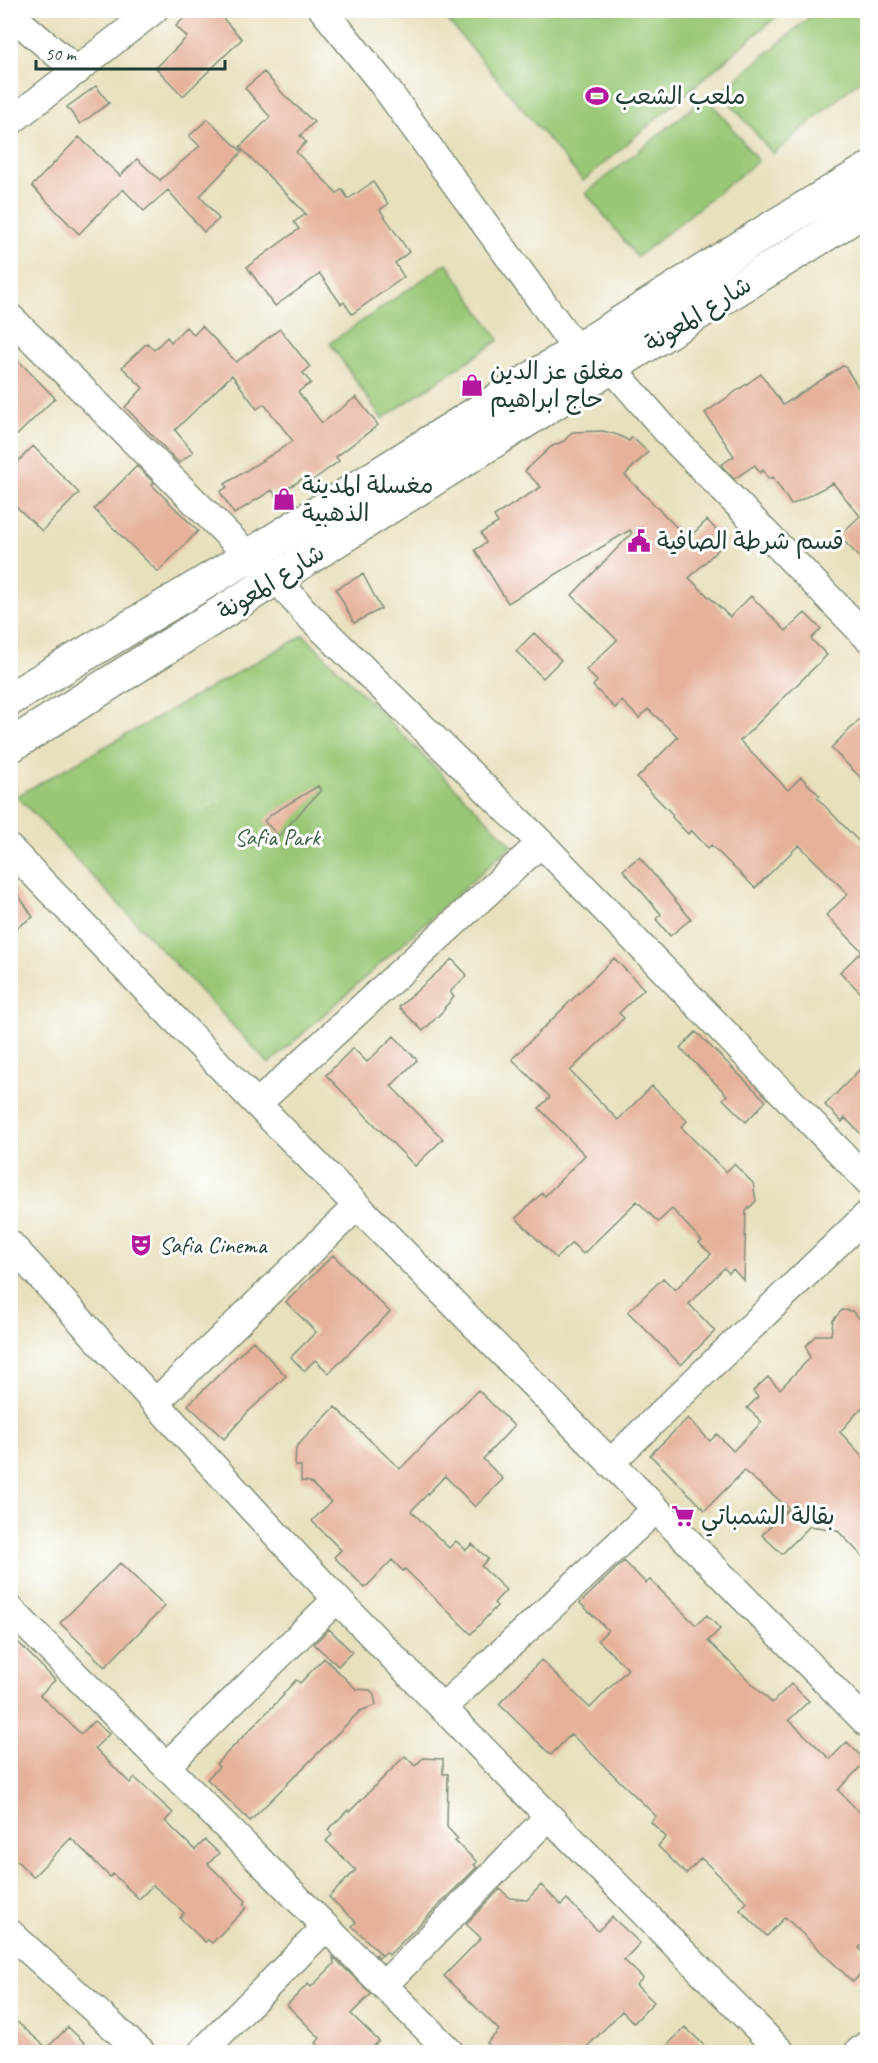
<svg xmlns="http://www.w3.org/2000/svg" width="878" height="2063" font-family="Caveat,'Playpen Sans Arabic',sans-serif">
<rect width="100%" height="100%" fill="#fff"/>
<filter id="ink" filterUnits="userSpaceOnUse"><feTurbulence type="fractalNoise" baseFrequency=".0167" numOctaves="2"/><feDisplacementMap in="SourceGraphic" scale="12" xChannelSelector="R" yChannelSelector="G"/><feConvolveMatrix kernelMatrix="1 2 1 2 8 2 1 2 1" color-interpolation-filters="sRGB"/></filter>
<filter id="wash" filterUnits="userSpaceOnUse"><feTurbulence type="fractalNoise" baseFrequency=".008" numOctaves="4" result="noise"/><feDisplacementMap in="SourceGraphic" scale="24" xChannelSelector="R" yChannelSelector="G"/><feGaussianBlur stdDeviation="1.35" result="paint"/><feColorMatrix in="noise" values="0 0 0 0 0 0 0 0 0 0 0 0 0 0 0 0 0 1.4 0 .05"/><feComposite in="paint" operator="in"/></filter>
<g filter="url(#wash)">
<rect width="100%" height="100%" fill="#e7e0bd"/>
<path fill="#99c776" stroke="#5c8255" stroke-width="1.5" d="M818,10L852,11L867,29V74L773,154L721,92Z
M440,11H783L583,181Z
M707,96L758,161L637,257L586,193Z
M447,263L499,340L382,419L330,343Z
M304,635L512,845L269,1064L17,796Z"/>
<g id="blocks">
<path fill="#e5b19a" d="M192,10H215L242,39L183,96L156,68L187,37L176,26Z
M264,72L284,95L314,122L300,136L306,142L296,152L337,193L342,189L348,199L373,182L388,204L380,210L409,252L395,263L404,277L352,314L344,302L341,304L320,274L275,306L247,267L299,229L294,222L306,214L240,147L270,117L245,88Z
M96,86L109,103L80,124L67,107Z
M208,119L242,152L200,196L219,219L204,232L168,190L144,211L123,189L79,234L32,186L79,137L120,176L137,159L161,181L160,180L200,146L189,136Z
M202,326L236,362L280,329L310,367L303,373L311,383L298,392L322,423L356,397L378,425L336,457L339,461L309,483L305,477L276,496L272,490L234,514L220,492L227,487L225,484L293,441L264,404L257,409L232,375L175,430L193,452L179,463L125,407L143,388L122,367L147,343L154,350L167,337L171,342L186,327L194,335Z
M10,352L55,398L10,442Z
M844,365L867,401V565L839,536L860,516L833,483L791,505L773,477L769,479L763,470L760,473L755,465L734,479L721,465L734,456L705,413L761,374L783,405Z
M603,431L618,435L629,441L632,437L648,452L625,475L688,539L707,520L727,541L689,578L730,617L751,596L786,631L805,613L821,629L811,639L827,655L740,741L788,790L801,777L820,796L817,798L867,850V999L840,972L862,951L826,915L848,894L799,845L755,888L711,845L708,848L691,830L688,834L672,817L673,815L637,778L678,737L648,709L639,718L622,701L615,708L593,686L597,681L586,670L617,640L572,595L632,533L630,530L508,603L475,550L486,543L481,533L498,523L494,516L541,487L525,471L551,447L564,441L572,432Z
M33,446L79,493L42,531L10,501V470Z
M137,466L154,483L152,485L198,531L158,572L94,509Z
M363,574L381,609L354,623L336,589Z
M534,633L561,660L543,678L516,651Z
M867,712V784L831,748Z
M318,786L321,790L279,836L264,821L273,813Z
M639,857L691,919L670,936L656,919L661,914L623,870Z
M10,882L33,917L10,932Z
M614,958L644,989L619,1013L624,1018L570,1071L618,1120L652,1086L687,1121L681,1127L726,1172L734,1164L753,1183L756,1201L746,1211L744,1281L733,1269L729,1273L724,1268L689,1304L715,1331L681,1365L628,1312L663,1278L675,1290L711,1254L699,1243L702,1241L672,1209L658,1222L637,1201L583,1254L572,1243L556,1258L516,1218L542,1193L545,1196L585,1155L539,1108L550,1097L512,1059Z
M452,959L467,975L450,992L454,997L444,1008L445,1009L423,1031L399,1007Z
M696,1032L766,1101L746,1122L723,1099L727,1095L680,1048Z
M394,1036L417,1060L391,1086L443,1139L415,1166L326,1075L353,1048L367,1062Z
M867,1062V1140L845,1118L842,1122L825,1105Z
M333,1255L390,1312L329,1373L315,1360L304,1371L291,1357L316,1332L286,1302Z
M842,1310L852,1311L867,1326V1402L840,1432L867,1461V1561L837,1530L810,1526L782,1554L762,1535L789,1508L744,1471L705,1510L650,1455L688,1418L710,1441L717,1434L733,1451L762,1422L747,1408L758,1397L753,1391L768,1377L780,1389L810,1358L806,1346L816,1335H831L833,1320Z
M253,1341L286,1376L247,1413L224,1439L188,1405Z
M478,1390L514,1426L483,1459L503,1479L475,1507L445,1476L411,1511L449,1548L456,1541L466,1550L472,1544L488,1559L481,1566L506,1590L494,1603L497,1606L471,1634L405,1569L403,1571L392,1560L365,1588L334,1557L341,1550L312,1521L331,1502L310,1482L301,1481V1466H295L296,1447L335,1407L400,1469Z
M624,1561L646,1583L650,1580L696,1625L707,1615L720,1629L708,1641L772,1703L791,1684L809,1701L789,1720L830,1759L847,1742L866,1761L838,1790L867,1820V1939L859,1948L867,1956V1967L853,1982L785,1917L767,1936L740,1910L747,1902L701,1858L686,1874L658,1846L666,1837L651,1822L656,1816L571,1734L551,1755L499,1704L541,1660L590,1708L628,1669L598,1640L608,1630L580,1603Z
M120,1563L165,1606L105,1667L60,1623Z
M329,1629L352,1652L338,1666L314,1644Z
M10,1634L55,1680L40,1695L81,1734L94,1721L109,1734L95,1748L130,1783L135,1778L173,1813L165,1821L195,1850L205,1840L219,1853L208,1864L246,1901L243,1904L247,1907L212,1943L208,1940L205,1942L180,1918L184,1913L153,1885L139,1899L113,1874L110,1877L71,1838L33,1877L10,1854Z
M324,1658L356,1689L370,1690L374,1695L376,1705L360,1711L250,1821L207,1779L219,1767L216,1764L284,1695L283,1694L296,1680L300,1683Z
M405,1756L415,1766L423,1758L443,1759V1774H448L447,1827L458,1839L455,1841L477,1862L474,1865L477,1867L389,1955L386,1952L379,1958L375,1955L381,1954L352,1926L356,1922L329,1897L356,1870L326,1841L332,1835L328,1830L348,1810L349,1812Z
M541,1885L561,1905L567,1899L598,1931L612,1917L640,1943L624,1960L643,1978L636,1985L654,2002L634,2023L622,2011L582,2052H496L487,2043L499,2030L444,1976L481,1938L466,1924L500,1889L510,1898L527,1900Z
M333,1957L371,1994L351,2014L379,2041L368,2052H326L316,2043L320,2038L287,2005L308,1984L311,1987L334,1964Z
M10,2016L47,2048L68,2027L94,2052H10Z
M685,2027L711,2052H661Z"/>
</g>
</g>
<g filter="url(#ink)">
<use href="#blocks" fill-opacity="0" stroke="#838e78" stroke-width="1.5"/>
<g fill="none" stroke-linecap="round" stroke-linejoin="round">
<g stroke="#838e78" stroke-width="30">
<path id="minor" d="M323,10L379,79L577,350L611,367L671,436L868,638
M10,14L77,71
M10,122L154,10
M10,317L249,556L276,578L305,612L541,843L868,1181
M10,849L257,1104L868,1724
M257,1104L541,843
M10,1244C120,1362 226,1483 337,1599C484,1752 633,1901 781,2052
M156,1402L357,1206
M610,1463L868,1214
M10,1609L450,2052
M443,1707L656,1509
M166,1766L337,1599
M10,1933L141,2052
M384,1985L549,1816
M202,2052L326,1927
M858,2052L868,2044"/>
</g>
<g stroke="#838e78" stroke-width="36">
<path id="trunk" d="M10,699L249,556L775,226L868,170
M10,746L611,367L868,208"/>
</g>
<use href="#minor" stroke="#fff" stroke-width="27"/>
<use href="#trunk" stroke="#fff" stroke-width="33"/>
</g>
</g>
<defs>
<g id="stadium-bare" transform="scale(1.8)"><path d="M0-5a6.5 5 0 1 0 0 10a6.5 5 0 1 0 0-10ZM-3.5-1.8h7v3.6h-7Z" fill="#b5179e" stroke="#fff" stroke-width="2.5" paint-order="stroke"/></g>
<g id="shop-bare" transform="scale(1.8)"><path d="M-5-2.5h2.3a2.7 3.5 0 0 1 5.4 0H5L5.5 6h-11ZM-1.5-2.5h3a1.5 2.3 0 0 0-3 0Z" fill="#b5179e" stroke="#fff" stroke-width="2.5" paint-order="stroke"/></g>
<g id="civic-bare" transform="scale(1.8)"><path d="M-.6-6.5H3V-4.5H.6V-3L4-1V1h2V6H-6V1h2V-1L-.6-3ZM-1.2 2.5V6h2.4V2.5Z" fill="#b5179e" stroke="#fff" stroke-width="2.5" paint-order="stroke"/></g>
<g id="theatre-bare" transform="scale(1.8)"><path d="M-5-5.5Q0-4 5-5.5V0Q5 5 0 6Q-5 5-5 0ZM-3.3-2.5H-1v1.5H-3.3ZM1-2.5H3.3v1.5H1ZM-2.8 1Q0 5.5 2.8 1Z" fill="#b5179e" stroke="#fff" stroke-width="2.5" paint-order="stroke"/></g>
<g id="supermarket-bare" transform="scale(1.8)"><path d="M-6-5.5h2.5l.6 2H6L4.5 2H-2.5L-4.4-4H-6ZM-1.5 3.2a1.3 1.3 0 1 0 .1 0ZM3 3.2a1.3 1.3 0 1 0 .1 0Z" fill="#b5179e" stroke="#fff" stroke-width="2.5" paint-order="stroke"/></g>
</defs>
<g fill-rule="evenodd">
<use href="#stadium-bare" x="597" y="96"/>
<use href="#shop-bare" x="472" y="385"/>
<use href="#shop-bare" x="284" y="499"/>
<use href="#civic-bare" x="639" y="541"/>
<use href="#theatre-bare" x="141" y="1245"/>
<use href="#supermarket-bare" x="683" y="1516"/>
</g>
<g text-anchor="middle" stroke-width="6" stroke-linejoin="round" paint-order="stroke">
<g font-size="24" fill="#1f3d34" stroke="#fff" text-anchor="start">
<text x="615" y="104">ملعب الشعب</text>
<text x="490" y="379">مغلق عز الدين<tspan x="490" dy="28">حاج ابراهيم</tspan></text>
<text x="302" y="493">مغسلة المدينة<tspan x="302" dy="28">الذهبية</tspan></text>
<text x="657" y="549">قسم شرطة الصافية</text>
<text x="159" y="1253">Safia Cinema</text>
<text x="701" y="1524">بقالة الشمباتي</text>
</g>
<g font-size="24" fill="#1f3d34" stroke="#fff">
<text transform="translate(698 314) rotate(-32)" y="8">شارع المعونة</text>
<text transform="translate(271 582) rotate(-32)" y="8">شارع المعونة</text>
</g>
<g font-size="24" fill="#3e6044" stroke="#fff">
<text x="277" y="845">Safia Park</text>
</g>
</g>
<rect width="878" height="2063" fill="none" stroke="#fff" stroke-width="36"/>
<path d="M36 60v9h189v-9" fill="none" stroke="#1f3d34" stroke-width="3"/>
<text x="45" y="60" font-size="18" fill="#1f3d34" stroke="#ffffff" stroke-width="4.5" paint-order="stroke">50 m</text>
</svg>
